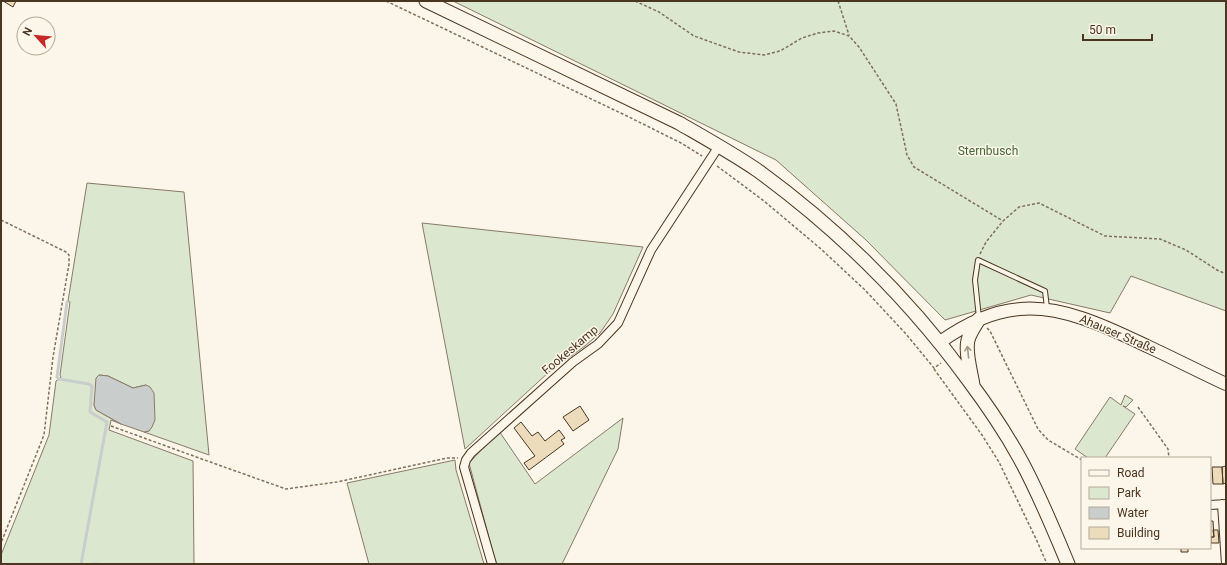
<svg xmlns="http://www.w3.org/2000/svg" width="1227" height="565" font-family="Roboto,sans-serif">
<rect width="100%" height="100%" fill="#fbf6e9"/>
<path fill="#dce7d0" stroke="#887966" d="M453,1H1226V311L1131,276L1110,313L1031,295L945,320L866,240L776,160Z
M87,183L184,192L209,455L144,432L149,431L146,385L133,388L108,376L99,375L94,405L96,410L121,424L111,420L109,430L193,461L194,564H1V555L49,435L56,381L61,377L60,375L70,302L68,301Z
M422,223L643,247L613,314L600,333L585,346L549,372L465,449Z
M1125,395L1133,400L1126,407L1123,406L1135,414L1105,458H1088L1075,449L1110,397L1121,405Z
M623,418L618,449L562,564H496L469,463L499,431L535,484Z
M455,460L456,470L484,564H369L347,483Z"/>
<path fill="#c9cecd" stroke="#887966" d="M99,375L108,376L133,388L146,385L150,387L154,393L155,420L152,427L149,431L144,432L121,424L96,410L94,405L96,378Z"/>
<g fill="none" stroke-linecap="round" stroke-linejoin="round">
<path stroke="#c9cecd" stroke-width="3" d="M67,302L57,377L59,379L89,384L92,386L90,412L107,422L81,564
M93,564H98"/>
</g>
<path fill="#ecdcbc" stroke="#4a3520" d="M3,1H16L13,7Z
M580,406L589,420L573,431L563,417Z
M521,422L532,436L538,432L545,441L559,430L565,438L561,440L564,444L529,470L524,463L535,456L514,428Z
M1226,466V483L1223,484L1222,467Z
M1212,467H1222L1223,484H1213Z
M1210,521H1213L1214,537H1210Z
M1213,530H1218L1219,543H1211V537H1214Z
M1181,548H1188V552H1181Z"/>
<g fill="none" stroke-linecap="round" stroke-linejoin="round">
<g stroke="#4a3520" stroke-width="6">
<path id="service" d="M979,318L975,280L978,260L1045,291L1047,308"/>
</g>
<g stroke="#4a3520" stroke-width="10">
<path id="minor" d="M1222,504L1226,564
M1210,505L1226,504
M492,564L464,467L466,460L471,453L573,362L598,344L618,323L651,250L719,146"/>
</g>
<g stroke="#4a3520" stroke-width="14">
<path id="secondary" d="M940,342C964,325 990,311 1020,309C1064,305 1111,329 1149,347C1175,359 1200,372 1226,384"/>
</g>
<g stroke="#4a3520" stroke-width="15">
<path id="primary" d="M426,1L679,123C705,138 732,153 757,170C838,229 910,300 969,381C987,405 1004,430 1019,457C1038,491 1053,528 1068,564
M973,385C971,372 965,352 968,340C970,332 975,326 979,319"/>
</g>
<path stroke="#7f6f5c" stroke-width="1.5" stroke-dasharray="3 2" stroke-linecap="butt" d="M386,1L629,117L681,143L702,156
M635,1L659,12L694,36L739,52L764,55L780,51L802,38L818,33L834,31L849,36L859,47L896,104L907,155L914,167L1003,221L1019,207L1039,203L1105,236L1160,239L1186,250L1217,270L1226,274
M838,1L849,35
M717,166L764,201L821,249L865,290L906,334L934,368L941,363
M1,220L66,252L69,255V264L53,357L44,435L1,543
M980,254L986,242L1003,221
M987,328L990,331L1038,429L1048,440L1082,460
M934,369L982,435L999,462L1037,541L1047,564
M1138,407L1168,449L1169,458
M111,426L199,458L286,489L337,482L447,458H458"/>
<use href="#service" stroke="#fbf6e9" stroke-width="4"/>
<use href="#minor" stroke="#fbf6e9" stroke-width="8"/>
<use href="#secondary" stroke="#fbf6e9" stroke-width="12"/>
<use href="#primary" stroke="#fbf6e9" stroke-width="13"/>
</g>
<defs><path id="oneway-shaft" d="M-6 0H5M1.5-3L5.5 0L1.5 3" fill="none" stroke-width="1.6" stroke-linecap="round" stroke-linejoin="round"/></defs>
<use stroke="#a29684" href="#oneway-shaft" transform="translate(968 352) rotate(-96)"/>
<g text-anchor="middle" stroke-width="3" stroke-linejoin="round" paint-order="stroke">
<g font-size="12" fill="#436837" stroke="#fbf6e9">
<text x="988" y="155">Sternbusch</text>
</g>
<g font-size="12" fill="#4a3520" stroke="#fbf6e9">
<text transform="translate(1118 334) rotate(23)" y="4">Ahauser Straße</text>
<text transform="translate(570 350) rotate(-40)" y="4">Fookeskamp</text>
</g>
</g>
<rect width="1227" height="565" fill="none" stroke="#4a3520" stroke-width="4"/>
<rect x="1081" y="457" width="130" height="92" fill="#fbf6e9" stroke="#b4a999"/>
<rect x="1089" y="470" width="20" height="6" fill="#fbf6e9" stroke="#b4a999"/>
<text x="1117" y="477" font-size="12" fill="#4a3520">Road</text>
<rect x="1089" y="487" width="20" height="12" fill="#dce7d0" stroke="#b4a999"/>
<text x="1117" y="497" font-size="12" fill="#4a3520">Park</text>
<rect x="1089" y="507" width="20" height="12" fill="#c9cecd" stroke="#b4a999"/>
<text x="1117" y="517" font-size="12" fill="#4a3520">Water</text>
<rect x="1089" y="527" width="20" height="12" fill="#ecdcbc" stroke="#b4a999"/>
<text x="1117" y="537" font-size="12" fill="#4a3520">Building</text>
<g transform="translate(36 36) rotate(297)"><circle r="19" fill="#fbf6e9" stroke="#b4a999"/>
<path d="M0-3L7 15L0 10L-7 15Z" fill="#c62828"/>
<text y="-6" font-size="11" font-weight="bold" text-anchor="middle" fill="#4a3520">N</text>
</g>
<path d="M1083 34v6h69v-6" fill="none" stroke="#4a3520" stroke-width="2"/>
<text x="1089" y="34" font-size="12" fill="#4a3520" stroke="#fbf6e9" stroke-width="3" paint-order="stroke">50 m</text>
</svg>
